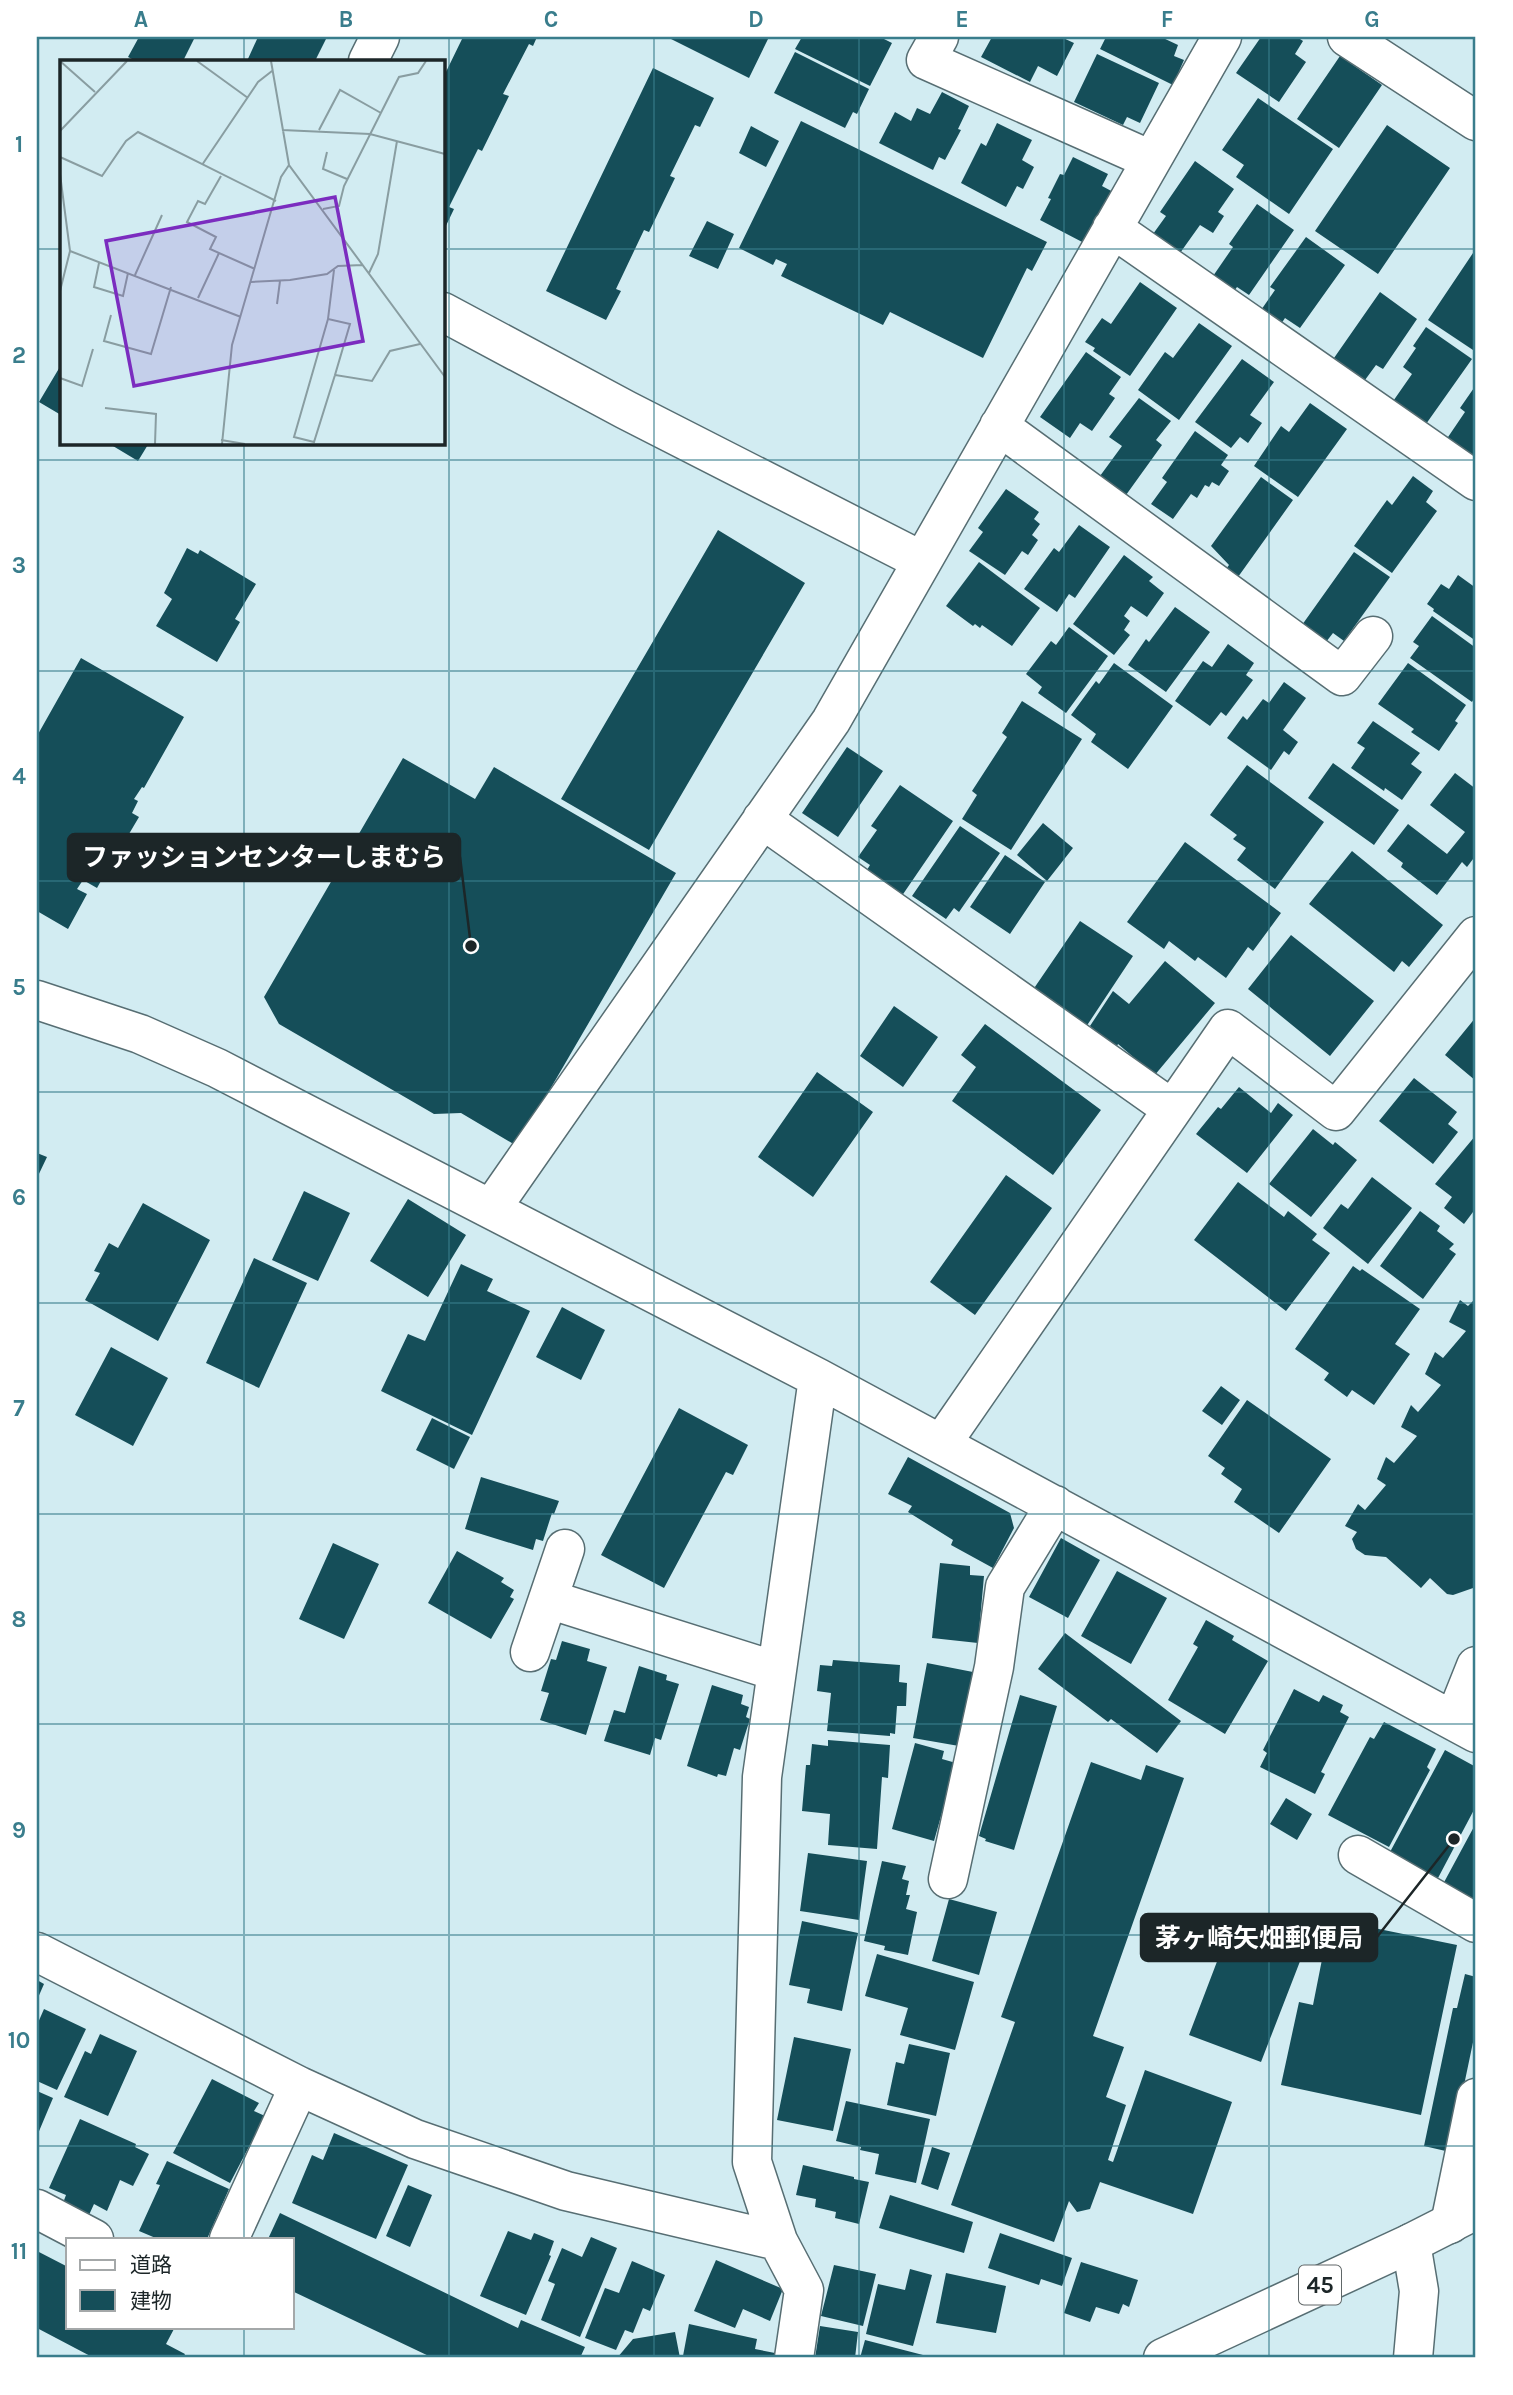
<svg xmlns="http://www.w3.org/2000/svg" width="1513" height="2395" font-family="Karla,'Noto Sans JP',sans-serif">
<rect width="100%" height="100%" fill="#d2ecf2"/>
<path fill="#154e59" d="M139,37H195L183,61H136L128,57Z
M258,37H327L315,61H247Z
M463,37H537L533,46L529,44L503,94L509,96L482,151L478,149L449,207L454,209L443,232V78Z
M672,37H769L749,78L671,39Z
M802,37H880L892,43L870,86L795,49Z
M992,37H1061L1074,43L1057,76L1038,66L1030,82L981,57Z
M1106,37H1161L1178,45L1174,56L1184,60L1173,85L1100,49Z
M1261,37H1297L1303,41L1295,54L1306,62L1279,102L1236,73Z
M795,52L869,89L857,114L853,112L845,128L774,93Z
M1097,54L1159,83L1140,123L1127,117L1123,125L1074,102Z
M1340,56L1382,85L1339,148L1297,119Z
M653,68L714,98L700,127L695,125L670,176L675,178L649,232L644,230L616,289L621,291L606,320L546,291Z
M942,92L969,106L958,129L961,130L945,160L939,157L933,170L879,143L895,112L911,121L917,108L930,114Z
M1258,98L1333,149L1289,214L1236,177L1244,165L1222,150Z
M801,121L1047,242L1032,271L1027,268L983,358L890,312L883,325L781,276L787,264L776,259L773,265L739,248Z
M997,123L1032,140L1022,160L1034,167L1023,189L1017,186L1006,207L961,183L981,143L986,146Z
M1387,125L1450,168L1378,274L1315,231Z
M751,126L779,141L766,167L739,153Z
M1073,157L1108,174L1102,186L1115,193L1086,244L1040,220L1051,199L1048,198L1060,174L1064,175Z
M1195,161L1234,189L1218,212L1224,216L1213,233L1200,225L1180,253L1153,234L1166,216L1160,212Z
M1257,204L1294,230L1249,295L1237,287L1232,294L1211,279L1233,247L1229,244Z
M707,221L734,234L718,269L689,256Z
M1306,237L1345,265L1300,328L1285,318L1279,327L1259,313L1275,290L1270,287Z
M1473,253L1476,256V352L1428,320Z
M1140,282L1177,308L1130,376L1093,351L1095,348L1085,342L1102,318L1111,324Z
M1380,292L1417,319L1383,369L1376,365L1365,380L1360,376L1357,380L1341,369L1344,365L1334,358Z
M1199,323L1232,346L1179,420L1138,390L1165,352L1173,358Z
M1426,327L1472,359L1426,424L1389,407L1412,374L1403,367L1416,348L1413,346Z
M1086,352L1121,377L1109,394L1115,398L1092,431L1080,423L1070,438L1040,417Z
M1242,359L1274,382L1250,415L1262,423L1248,443L1240,437L1231,448L1195,422Z
M61,365V415L39,402Z
M1476,385V453L1475,451L1470,458L1446,440L1465,412L1460,408Z
M1139,398L1171,421L1156,440L1162,445L1126,495L1100,476L1122,446L1109,437Z
M1310,403L1347,429L1298,497L1254,466L1281,426L1289,432Z
M1195,431L1228,455L1221,465L1229,471L1219,486L1212,482L1209,487L1205,485L1197,498L1191,494L1173,519L1151,504L1167,482L1162,478Z
M108,443H149L138,461Z
M1413,476L1433,491L1426,502L1437,511L1392,573L1354,546L1387,500L1392,505Z
M1261,477L1293,500L1238,577L1226,569L1229,565L1211,546Z
M1006,489L1039,512L1034,519L1040,524L1032,535L1038,540L1028,555L1022,551L1005,575L969,551L983,532L978,528Z
M1079,525L1110,547L1075,598L1069,594L1057,612L1024,589L1054,548L1059,552Z
M718,530L805,583L649,850L561,799Z
M187,548L198,554L200,550L256,584L235,619L240,622L217,662L156,626L172,599L164,593Z
M1354,552L1390,577L1344,641L1333,633L1326,642L1302,625Z
M1124,555L1153,577L1149,581L1164,593L1147,617L1131,606L1124,616L1130,621L1124,630L1130,635L1114,655L1073,624Z
M979,562L1040,608L1012,646L982,625L980,628L975,624L973,626L946,606Z
M1458,575L1476,588V641L1433,611L1434,609L1427,604L1441,584L1449,589Z
M1175,607L1210,632L1166,692L1128,665L1146,639L1149,642Z
M1432,616L1476,648V695L1472,702L1410,658L1419,646L1413,642Z
M1069,627L1108,656L1066,713L1038,693L1042,687L1026,674L1051,641L1056,645Z
M1228,644L1254,663L1246,675L1253,680L1226,716L1221,712L1210,726L1175,701L1203,661L1212,667Z
M81,658L184,717L144,788L142,787L134,799L138,801L132,813L139,817L126,839L119,835L115,841L121,845L97,888L83,880L77,889L87,894L68,929L37,911V736Z
M1114,663L1173,706L1128,769L1091,742L1096,734L1071,715L1096,681L1099,684Z
M1408,663L1466,705L1455,721L1458,723L1439,751L1411,732L1414,729L1378,704Z
M1284,682L1306,698L1283,730L1298,742L1289,755L1284,751L1271,770L1227,738L1243,716L1247,720L1263,699L1269,703Z
M1022,701L1082,739L1011,850L962,819L977,795L972,791L1007,737L1002,733Z
M1373,721L1420,753L1411,764L1422,772L1402,800L1385,788L1384,791L1351,768L1365,748L1357,743Z
M847,747L883,771L838,837L802,813Z
M403,758L475,799L494,767L676,873L517,1146L461,1113L434,1114L279,1024L264,997Z
M1333,763L1399,810L1374,845L1308,798Z
M1247,765L1324,822L1275,889L1237,860L1246,848L1233,839L1237,835L1210,815Z
M1455,773L1476,789V855L1467,867L1462,862L1437,895L1401,867L1403,863L1387,851L1408,824L1447,854L1465,832L1430,805Z
M900,785L953,821L897,903L862,878L870,865L858,857L877,830L871,826Z
M1043,823L1073,848L1047,881L1017,855Z
M960,826L1000,853L959,912L954,908L946,919L912,896Z
M1185,842L1281,913L1253,951L1248,947L1226,978L1198,957L1195,961L1169,941L1164,949L1127,922Z
M1352,851L1443,925L1409,967L1402,961L1394,972L1309,904Z
M1005,855L1045,882L1010,934L970,907Z
M1080,921L1133,956L1080,1036L1026,1000Z
M1291,935L1374,1001L1330,1056L1248,989Z
M1165,961L1215,1003L1149,1082L1132,1068L1138,1061L1118,1044L1116,1048L1090,1026L1113,991L1129,1004Z
M894,1006L938,1037L903,1087L860,1056Z
M1476,1017V1081L1445,1055Z
M985,1024L1101,1110L1053,1175L952,1101L976,1067L961,1055Z
M817,1072L873,1112L813,1197L758,1157Z
M1414,1078L1457,1112L1448,1124L1458,1132L1433,1164L1379,1121Z
M1239,1087L1271,1113L1278,1103L1293,1115L1247,1173L1196,1134L1218,1107L1221,1109Z
M1313,1129L1333,1145L1335,1142L1357,1160L1311,1217L1269,1184Z
M1476,1135V1208L1464,1224L1444,1208L1452,1197L1435,1184Z
M37,1153L47,1157L37,1178Z
M1006,1175L1052,1208L975,1315L930,1282Z
M1372,1177L1412,1208L1368,1264L1323,1228L1341,1204L1348,1209Z
M1238,1182L1284,1217L1288,1211L1317,1234L1312,1240L1330,1253L1286,1311L1194,1240Z
M304,1191L350,1213L318,1281L272,1260Z
M408,1199L466,1235L428,1297L370,1261Z
M143,1203L210,1240L158,1341L85,1300L100,1273L94,1271L109,1243L118,1248Z
M1420,1211L1440,1226L1437,1231L1454,1244L1449,1249L1456,1254L1423,1299L1380,1266Z
M254,1258L307,1283L259,1388L206,1363Z
M461,1264L493,1279L487,1291L530,1311L472,1435L381,1391L408,1334L425,1341Z
M1353,1266L1360,1271L1362,1269L1420,1309L1395,1344L1410,1354L1374,1405L1352,1390L1347,1397L1324,1380L1329,1373L1295,1349Z
M1476,1298V1554L1473,1558L1476,1560V1587L1453,1595L1447,1594L1430,1578L1421,1588L1386,1557L1365,1555L1356,1549L1352,1539L1357,1532L1345,1526L1358,1504L1365,1510L1386,1485L1377,1479L1386,1457L1394,1463L1417,1436L1401,1427L1411,1405L1418,1412L1441,1385L1425,1374L1435,1352L1443,1358L1466,1331L1449,1322L1460,1300L1468,1306Z
M562,1307L605,1330L581,1380L536,1357Z
M111,1347L168,1378L133,1446L75,1415Z
M1221,1386L1240,1400L1222,1425L1202,1411Z
M1247,1400L1331,1459L1279,1533L1234,1502L1242,1489L1221,1474L1225,1468L1208,1456Z
M679,1408L748,1445L733,1475L726,1472L664,1588L601,1555Z
M432,1418L470,1437L454,1469L416,1450Z
M908,1457L1010,1513L1014,1528L993,1568L951,1545L953,1540L908,1512L912,1506L888,1494Z
M481,1477L559,1501L554,1514L552,1513L543,1541L536,1539L533,1550L465,1529Z
M1061,1538L1100,1560L1068,1618L1029,1597Z
M333,1543L379,1564L344,1639L299,1619Z
M457,1551L504,1578L501,1582L514,1590L510,1597L514,1599L491,1639L428,1603Z
M940,1563L970,1566V1575L984,1576L978,1643L932,1638Z
M1117,1571L1167,1598L1131,1664L1081,1636Z
M1206,1620L1234,1636L1232,1640L1268,1661L1225,1734L1168,1700L1198,1647L1193,1644Z
M1065,1633L1181,1721L1157,1753L1111,1719L1108,1722L1038,1669Z
M562,1641L590,1649L587,1661L607,1667L586,1735L540,1720L549,1693L541,1691L551,1659L556,1660Z
M833,1660L900,1665L899,1682L907,1683L906,1706H897L895,1734L890,1733V1736L827,1731L831,1693L817,1691L820,1665L832,1666Z
M927,1663L973,1672L959,1746L913,1738Z
M639,1666L667,1675L666,1680L679,1684L661,1740L655,1738L650,1755L604,1741L614,1710L625,1713Z
M712,1685L743,1695L741,1704L749,1707L746,1717L750,1719L740,1750L734,1748L726,1776L718,1774L717,1777L687,1766Z
M1294,1689L1319,1702L1323,1695L1343,1705L1340,1712L1349,1717L1321,1772L1325,1774L1315,1794L1260,1767L1267,1753L1263,1750Z
M1020,1695L1057,1706L1014,1850L985,1841L986,1839L979,1836Z
M1384,1722L1436,1749L1427,1767L1430,1770L1389,1847L1328,1815L1370,1737L1374,1739Z
M828,1740L890,1745L888,1778L882,1777L877,1849L828,1845L830,1814L802,1811L806,1765H810L812,1744L828,1746Z
M915,1743L944,1751L942,1759L956,1763L934,1841L892,1829Z
M1445,1750L1476,1767V1806L1438,1878L1390,1852Z
M1091,1762L1141,1780L1146,1765L1184,1778L1093,2036L1124,2047L1106,2097L1126,2105L1108,2160L1113,2162L1145,2070L1232,2102L1193,2214L1100,2182L1090,2209L1077,2212L1069,2201L1054,2242L951,2205L1015,2022L1001,2017Z
M1286,1798L1312,1814L1297,1840L1270,1824Z
M1476,1823V1905L1442,1886Z
M808,1853L867,1861L859,1920L800,1911Z
M882,1861L906,1866L902,1879L909,1881L906,1895H910L906,1909L917,1912L908,1955L884,1950L885,1946L864,1941Z
M949,1899L997,1912L979,1975L932,1961Z
M1234,1917L1278,1934L1275,1940L1304,1951L1261,2062L1189,2035Z
M1330,1919L1457,1945L1421,2115L1281,2085L1299,2002L1313,2005Z
M802,1921L858,1933L842,2011L807,2003L810,1989L789,1985Z
M877,1954L974,1982L955,2050L900,2035L908,2008L865,1996Z
M1465,1974L1476,1977V2028L1450,2152L1424,2146L1453,2008H1457Z
M37,1980L44,1984L37,2000Z
M44,2009L86,2029L57,2090L37,2081V2025Z
M100,2034L137,2051L108,2116L64,2097L85,2051L91,2054Z
M794,2037L851,2049L833,2131L777,2120Z
M909,2044L950,2053L936,2116L887,2105L896,2062L904,2064Z
M212,2079L259,2103L254,2111L265,2116L230,2183L173,2153Z
M37,2091L53,2098L37,2136Z
M846,2101L930,2119L916,2183L875,2174L879,2154L860,2150L861,2147L836,2141Z
M80,2119L136,2144L135,2147L149,2154L133,2186L120,2180L107,2211L94,2204L89,2215L63,2203L66,2195L49,2188Z
M334,2133L408,2165L376,2239L292,2203L312,2155L323,2160Z
M932,2147L950,2153L938,2190L921,2184Z
M167,2161L229,2189L207,2239H158L139,2231L160,2185L156,2184Z
M803,2165L854,2177V2179L869,2182L859,2224L835,2218L836,2212L815,2207L816,2199L796,2195Z
M408,2185L432,2195L410,2247L386,2236Z
M890,2195L973,2222L964,2253L879,2228Z
M280,2213L518,2328L521,2320L585,2347L580,2358H433L292,2291V2239H268Z
M508,2231L531,2240L534,2233L554,2241L549,2255L551,2256L526,2315L480,2296Z
M1000,2233L1072,2258L1062,2286L1041,2279L1039,2285L988,2268Z
M591,2237L617,2248L580,2337L541,2320L555,2284L548,2281L562,2248L582,2257Z
M37,2251L68,2267V2327H175L166,2344L185,2354L183,2358H94L37,2328Z
M716,2260L783,2289L770,2321L743,2309L735,2328L694,2311Z
M632,2261L665,2275L650,2311L643,2308L633,2333L625,2330L616,2350L585,2338L605,2288L619,2293Z
M1081,2262L1138,2280L1129,2307L1123,2304L1119,2314L1096,2307L1090,2322L1064,2313Z
M834,2265L876,2274L863,2326L821,2316Z
M910,2269L932,2275L913,2346L866,2334L878,2284L905,2290Z
M946,2273L1006,2286L996,2333L936,2323Z
M689,2324L757,2339L755,2349L775,2353L774,2358H694L683,2356Z
M820,2326L858,2332L855,2358H815Z
M675,2332L680,2358H617L633,2339Z
M865,2340L923,2355L922,2358H860Z"/>
<g fill="none" stroke-linecap="round" stroke-linejoin="round">
<g stroke="#576e73" stroke-width="41">
<path id="minor" d="M939,37L926,60L1151,160
M1347,37L1476,121
M368,61L380,37
M1112,228L1476,481
M443,312L626,410L922,561
M999,426L1342,676L1373,636
M762,819L1172,1109
M37,1000L140,1034L217,1068L818,1378L1476,1733
M491,1209L831,721L1222,37
M942,1443L1228,1029L1336,1111L1476,936
M548,1599L776,1671
M530,1652L565,1549
M1454,1721L1476,1666
M1358,1855L1476,1923
M948,1879L994,1667L1005,1587L1055,1505
M37,1952L299,2086
M37,2209L94,2239
M1450,2224L1476,2098
M229,2239L299,2086L415,2139L566,2191L778,2241
M1411,2243L1419,2291L1413,2358
M794,2358L804,2290L778,2241L752,2162L762,1777L818,1378"/>
</g>
<g stroke="#576e73" stroke-width="41">
<path id="major" d="M1163,2358L1411,2243L1476,2210"/>
</g>
<use href="#minor" stroke="#fff" stroke-width="38"/>
<use href="#major" stroke="#fff" stroke-width="38"/>
</g>
<path fill="none" stroke="#397d8c" stroke-width="2" stroke-opacity="0.55" d="M244,37V61M449,37V2358M654,37V2358M859,37V2358M1064,37V2358M1269,37V2358M37,249H61M443,249H1476M244,443V2239M37,460H1476M37,671H1476M37,881H1476M37,1092H1476M37,1303H1476M37,1514H1476M37,1724H1476M37,1935H1476M37,2146H1476M244,2327V2358"/>
<g text-anchor="middle" stroke-width="7" stroke-linejoin="round" paint-order="stroke">
<rect fill="#fff" stroke="#606768" stroke-width="2" x="1299" y="2265.5" width="42" height="39" rx="5"/>
<g font-size="23" font-weight="bold" fill="#1c2628">
<text x="1320" y="2293">45</text>
</g>
</g>
<g transform="translate(60 60)">
<rect width="385" height="385" fill="#d2ecf2"/>
<path fill="none" stroke="#899da1" stroke-width="2" d="M0,1L35,32M137,1L188,38M211,1L229,105L385,317M222,70L310,74L385,94M259,70L280,30L321,53M0,71L67,1M267,92L263,109L287,119M0,97L42,116L66,81L78,72L216,141M142,105L198,22L212,11M0,114L10,191L181,257M161,116L145,144L138,141L127,162L156,177L150,189L195,209M263,149L279,146L284,126L339,17L358,13L366,1M39,203L34,227L63,236L68,213M274,210L268,259L290,264L275,315L312,321L330,291L360,284M309,213L318,194L337,81M75,215L102,155M191,222L230,220L267,214L278,206L303,205M0,231L10,191M138,238L159,193M217,244L220,221M51,255L44,281L91,294L111,227M268,259L234,377L254,382L275,315M0,318L22,326L33,289M45,348L96,354L95,384M161,380L185,384M162,384L172,285L221,117L229,105"/>
<path fill="#7b2cbf" fill-opacity="0.15" stroke="#7b2cbf" stroke-width="3.5" d="M275,137L303,281L74,326L46,181Z"/>
<rect width="385" height="385" fill="none" stroke="#1c2628" stroke-width="3.5"/>
</g>
<path fill="none" stroke="#1c2628" stroke-width="2.5" d="M471 946L460 857M1454 1839L1377 1937"/>
<g fill="#1c2628" stroke="#fff" stroke-width="2.5">
<circle cx="471" cy="946" r="7"/>
<circle cx="1454" cy="1839" r="7"/>
</g>
<g fill="#1c2628" stroke="#1c2628" stroke-width="2.5">
<rect x="68" y="834" width="392" height="47" rx="7"/>
<rect x="1141" y="1914" width="236" height="47" rx="7"/>
</g>
<g font-size="26" text-anchor="middle" font-weight="bold" fill="#fff">
<text x="264" y="866">ファッションセンターしまむら</text>
<text x="1259" y="1947">茅ヶ崎矢畑郵便局</text>
</g>
<rect width="1513" height="2395" fill="none" stroke="#ffffff" stroke-width="77"/>
<rect x="66" y="2238" width="228" height="91" fill="#ffffff" stroke="#a4a8a9" stroke-width="2"/>
<rect x="80" y="2260" width="35" height="10" fill="#ffffff" stroke="#a4a8a9" stroke-width="2"/>
<text x="130" y="2272" font-size="21" fill="#1c2628">道路</text>
<rect x="80" y="2290" width="35" height="21" fill="#154e59" stroke="#a4a8a9" stroke-width="2"/>
<text x="130" y="2308" font-size="21" fill="#1c2628">建物</text>
<rect x="38" y="38" width="1436" height="2318" fill="none" stroke="#397d8c" stroke-width="2.5"/>
<g font-size="23" text-anchor="middle" font-weight="bold" fill="#397d8c">
<text x="141" y="27">A</text>
<text x="346" y="27">B</text>
<text x="551" y="27">C</text>
<text x="756" y="27">D</text>
<text x="962" y="27">E</text>
<text x="1167" y="27">F</text>
<text x="1372" y="27">G</text>
<text x="19" y="152">1</text>
<text x="19" y="363">2</text>
<text x="19" y="573">3</text>
<text x="19" y="784">4</text>
<text x="19" y="995">5</text>
<text x="19" y="1205">6</text>
<text x="19" y="1416">7</text>
<text x="19" y="1627">8</text>
<text x="19" y="1838">9</text>
<text x="19" y="2048">10</text>
<text x="19" y="2259">11</text>
</g>
</svg>
